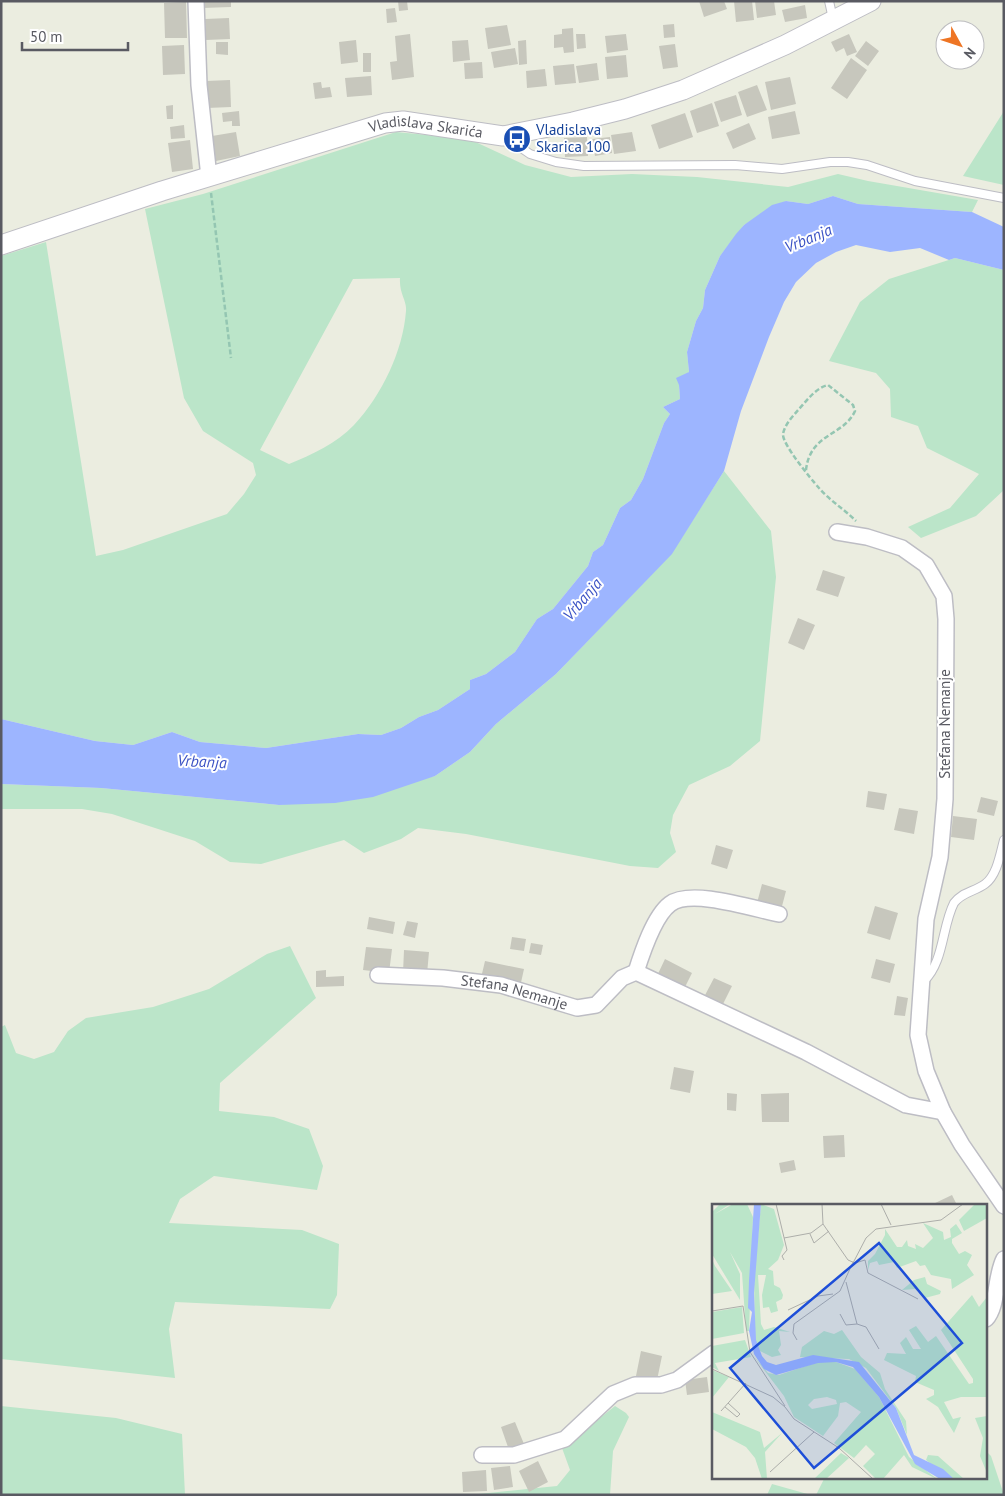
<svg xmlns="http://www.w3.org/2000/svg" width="1005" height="1496" font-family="'PT Sans',sans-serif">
<rect width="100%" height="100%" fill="#ebede0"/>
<path fill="#bbe5c9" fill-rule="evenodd" d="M1004,111V185L963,176Z
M396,132L469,139L525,165L571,177L632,174L697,177L788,187L838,174L868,181L978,200L972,212L858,204L833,196L808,204L786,201L744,225L720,256L705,290L703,308L696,321L687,352L689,372L679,385L680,399L663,407L670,414L664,423L643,479L631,500L620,508L603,545L593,552L588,566L553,609L537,619L515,652L486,674L470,680V689L438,710L419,717L401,728L381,735L358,734L266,748L200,742L172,732L133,745L95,741L1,719V256L46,242L96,556L123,550L227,514L244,494L256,475L253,463L203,431L184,398L145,209L203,194ZM400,278C399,294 407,300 406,311C403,351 382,395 354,425C337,443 311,455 289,464L260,450L353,279Z
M955,258L1004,270V490L976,516L921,538L908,527L950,508L979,474L927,448L918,426L891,417L890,389L876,373L829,361L860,302L889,279Z
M724,471L771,531L776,577L760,741L730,766L689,785L673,815L670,833L676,852L658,868L630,866L466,834L418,828L401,839L364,853L344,840L261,864L230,862L195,841L112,814L82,809H1V784L101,788L279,805L435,776L470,752L496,724L556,674L671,554Z
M290,946L316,998L220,1083L219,1111L274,1117L309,1129L323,1166L317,1190L214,1176L180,1199L169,1223L302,1230L339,1244L337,1295L330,1309L175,1302L169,1329L175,1378L1,1359V1027L5,1025L16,1053L34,1059L54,1052L68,1031L86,1018L153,1007L209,989L267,954Z
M1,1406L116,1418L182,1434L185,1495H1Z
M615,1406L626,1413L629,1417L613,1451L610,1495H469L557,1486L570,1470L562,1448Z
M986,1451L991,1456L1004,1495H816L825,1477H986Z
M772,1484L811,1495H767Z"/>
<path fill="#9db5ff" d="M833,196L858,204L972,212L1004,227V270L955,258L949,260L920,248L890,252L856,245L836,252L816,263L796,282L784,302L769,337L741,411L724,471L672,554L556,674L496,724L470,752L435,776L373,797L335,803L279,805L101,788L1,784V719L95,741L133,745L172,732L200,742L266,748L358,734L381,735L401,728L419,717L438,710L470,689V680L486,674L515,652L537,619L553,609L588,566L593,552L603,545L620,508L631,500L643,479L664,423L670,414L663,407L680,399L679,385L676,378L689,372L687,352L696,321L703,308L705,290L720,256L736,234L744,225L772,205L786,201L808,204Z"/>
<path fill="#c7c7bd" d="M202,1H231V7L202,8Z
M398,1H407L408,10L399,11Z
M699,1H724L727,9L704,17Z
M734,1H752L754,20L736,22Z
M755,1H774L776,15L757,18Z
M186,2L187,38H165L164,3Z
M805,5L807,18L785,22L782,10Z
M395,8L397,22L387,23L386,9Z
M229,18L230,39L206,40L205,19Z
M674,24L675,37L664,38L663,25Z
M507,25L511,45L488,49L485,28Z
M573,28L574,52L564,53L563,47L554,48V35L562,34V29Z
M410,34L414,77L392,80L390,62L397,61L395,36Z
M576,34H585L586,48L577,49Z
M626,34L628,50L607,53L605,36Z
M849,34L857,52L847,56L844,48L836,52L831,42Z
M356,40L358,62L341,64L339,42Z
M468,40L470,60L453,62L452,41Z
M526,40L527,64L519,65L518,41Z
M866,41L879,51L868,66L855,56Z
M216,42H228V55L216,54Z
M675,44L678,67L663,69L659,46Z
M184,45L185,74L163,75L162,46Z
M515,48L518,64L494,68L491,52Z
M363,53H371V72H363Z
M626,55L628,77L607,79L605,57Z
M851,58L867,70L847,99L831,88Z
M482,62L483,78L465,79L464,63Z
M597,63L599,80L579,83L576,66Z
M574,64L576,83L555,85L553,66Z
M545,69L547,86L527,88L526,71Z
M371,76L372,95L347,97L345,78Z
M790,77L796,104L771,110L765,82Z
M230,80L231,107L207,108L206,81Z
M321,82L322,88L330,87L332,97L315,99L313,83Z
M757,85L767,110L747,117L738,92Z
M736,95L742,115L721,122L714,102Z
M712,103L719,126L697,133L690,111Z
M173,105V119H167L166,106Z
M239,111L240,126H232V121L223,122L222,113Z
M795,111L800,134L772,139L768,117Z
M685,113L693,137L659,149L651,125Z
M749,123L756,139L733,149L726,133Z
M184,125L185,138L171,139L170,127Z
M236,132L240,156L216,161L212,136Z
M632,132L636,151L614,154L611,135Z
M587,137L588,156L565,157L564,138Z
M610,137L612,153L595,156L592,139Z
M190,140L193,169L172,172L168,143Z
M823,570L845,577L838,597L816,590Z
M798,618L815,625L804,650L788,643Z
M868,791L887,794L884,810L866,807Z
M981,797L998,801L994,816L977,812Z
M899,808L918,811L914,834L894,830Z
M953,816L977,819L974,840L951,837Z
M716,845L733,850L727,869L711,864Z
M762,884L786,891L781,910L757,903Z
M875,906L898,913L890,940L867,933Z
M369,917L395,922L393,934L367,929Z
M407,921L418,923L415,938L403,935Z
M512,937L526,939L524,951L510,949Z
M531,943L543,945L541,955L529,953Z
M366,947L392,949L389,973L363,970Z
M404,950L429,952L427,974L403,973Z
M665,959L692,973L683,991L656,978Z
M876,959L895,964L890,983L871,978Z
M485,961L524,969L520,987L481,978Z
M326,970V977L344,976V986L316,987V971Z
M714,978L732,986L721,1008L703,999Z
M897,996L908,998L905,1016L894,1015Z
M674,1067L694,1071L690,1093L670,1089Z
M727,1093L737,1094L736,1111L727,1110Z
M789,1093V1122H762L761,1094Z
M844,1135L845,1157L824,1158L823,1136Z
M794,1160L796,1170L781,1173L779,1163Z
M952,1195L957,1205H931Z
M641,1351L662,1356L657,1380L636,1376Z
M707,1377L709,1392L687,1395L685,1380Z
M515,1422L524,1444L509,1450L501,1427Z
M538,1461L548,1482L529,1492L519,1471Z
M510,1466L513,1487L494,1490L491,1468Z
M486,1470L487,1491L463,1492L462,1472Z"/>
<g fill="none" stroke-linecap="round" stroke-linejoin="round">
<g stroke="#bdbdc4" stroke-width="10">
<path id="service" d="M829,1L833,19
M507,138L530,154L556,162L584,166L735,165L782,169L830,162H848L867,165L915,181L1004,198
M924,981C944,962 942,926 954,903C962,892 974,892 985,884C997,875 1000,855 1004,840"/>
</g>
<g stroke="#bdbdc4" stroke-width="18">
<g id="minor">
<path d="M196,1L199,85L209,177"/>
<path d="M837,532L867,537L902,548L926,565L944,596L946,619L945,799L940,857L926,919L918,1035L926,1071L943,1112L962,1145L1004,1206"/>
<path d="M636,972C642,953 654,916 670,904C691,888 754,909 779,914"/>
<path id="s1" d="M378,975L443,978L501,985L577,1008L596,1005L622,978L636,972L806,1052L906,1105L943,1112"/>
<path d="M986,1319C998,1306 995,1276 1004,1259"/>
<path d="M482,1455H514L565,1439L613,1394L635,1385H661L677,1380L714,1353"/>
</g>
</g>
<g stroke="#bdbdc4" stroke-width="21">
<g id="tertiary">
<path id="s2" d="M1,245L162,191L385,123L403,121L503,136L573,122L625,109L683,90L785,45L871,1"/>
</g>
</g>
<path stroke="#94c6b2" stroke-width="2.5" stroke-dasharray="5 2.5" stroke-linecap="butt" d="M211,193L231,358
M806,470C810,433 844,436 855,411L853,405L828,385C816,388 808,399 799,409C793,416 785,424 783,434C782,444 811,479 819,488C829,500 844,509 856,521"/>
<use href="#service" stroke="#fff" stroke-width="8"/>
<use href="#minor" stroke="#fff" stroke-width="15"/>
<use href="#tertiary" stroke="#fff" stroke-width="19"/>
</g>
<defs>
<g id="bus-disc" transform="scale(1.4375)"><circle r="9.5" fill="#1a4fb4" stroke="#fff"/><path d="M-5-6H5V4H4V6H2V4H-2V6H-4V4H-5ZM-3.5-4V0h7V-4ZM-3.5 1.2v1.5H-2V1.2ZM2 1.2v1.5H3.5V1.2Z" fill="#fff"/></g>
</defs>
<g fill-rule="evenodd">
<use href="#bus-disc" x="517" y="139"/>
</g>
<g text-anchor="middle" stroke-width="4" stroke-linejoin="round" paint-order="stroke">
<g font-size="15" fill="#164399" stroke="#fff" text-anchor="start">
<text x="536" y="135">Vladislava<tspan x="536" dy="17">Skarica 100</tspan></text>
</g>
<g font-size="15" fill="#595a62" stroke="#fff">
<text dy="5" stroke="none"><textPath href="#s2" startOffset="444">Vladislava Skarića</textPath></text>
<text transform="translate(945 724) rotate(-90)" y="5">Stefana Nemanje</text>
<text dy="5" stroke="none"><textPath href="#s1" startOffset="138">Stefana Nemanje</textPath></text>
</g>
<g font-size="16" font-style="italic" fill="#3d54c5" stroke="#fff">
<text transform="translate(808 238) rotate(-23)" y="6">Vrbanja</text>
<text transform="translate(582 599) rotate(-49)" y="6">Vrbanja</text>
<text transform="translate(202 761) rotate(3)" y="6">Vrbanja</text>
</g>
</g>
<g transform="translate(712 1204)">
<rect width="275" height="275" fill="#ebede0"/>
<path d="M8,0H18L3,10L21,0H35L41,13L37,127H34L30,69L18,48L28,70V96L0,50V8ZM49,0L62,5L72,41L66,56L56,65L61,67L62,81L68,84L71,91L70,95L64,98L66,107L59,109L57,103L51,104L50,91L54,71H46L49,120L52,126L62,123L78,128L67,127L69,141L66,146L69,151L60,153L48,147L43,136L42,74ZM263,0H275V14L252,27L247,16ZM211,19L231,28L232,36L239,33L238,25L244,20L250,29L240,35V39L247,50L253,47L260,51L255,61L262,71L240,85L239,75L219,71L213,61L208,62L204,57L185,64L182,58L167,61L165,57L158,59L156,66V57L163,50L173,31V25L185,43H190L195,36L196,42L204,45L203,40L211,44L221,34ZM0,55L3,62L20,87L0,90ZM213,73L215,80L229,87L228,90L213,94L203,85L190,86L202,76ZM260,91L267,103L275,93V193H249L232,198L241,215L249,213L242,229L226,203L214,195L222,191V186L203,178L204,172L172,156L175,149L194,150L188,139L194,133L201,145H209L197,126L204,122L216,138L224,132L257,180L261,179V175L229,126ZM30,103L32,129L0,135V108ZM130,126L149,153L168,169L173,185L194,217L195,231L184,204L154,164L137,155L88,153L90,143L112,127L122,130ZM33,136L39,153L3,159L7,167L0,163V142ZM40,150L56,169L67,171L106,158H124L143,165L167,193L197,253L225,275L200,263L192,251L171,275H164L151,262L163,250L154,241L142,254L122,239L149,208L134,198L128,199L126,212L111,232L82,213L72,192ZM115,193L124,196L125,200L100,205L96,201L102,195ZM0,166L17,173L0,194ZM0,208L48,228L52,244L70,229L53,248L55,275H50L43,254L34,243L0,225ZM275,212V269L268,252L271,234L263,214ZM129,249L137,254L114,275H102ZM216,251L226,252L252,275H242L223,263L214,256Z" fill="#bbe5c9" fill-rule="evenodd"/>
<path d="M42,0H49L42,89L44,136L50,152L55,158L64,161L101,151L147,158L184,204L202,251L231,265L242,275H228L203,260L167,193L141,163L124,158L106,159L64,171L52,165L42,150L37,127L40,108L36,104L37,77Z" fill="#9db5ff"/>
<path fill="none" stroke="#adaeaa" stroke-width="1" d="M64,0L75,46L70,52L72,56M110,0L111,20L136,56L143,59L153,56L156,69L206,95M169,0L179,21M98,30L102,39L117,27M72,34L99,29L111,20M141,59L154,34L164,25L229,16L251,0M134,78L145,120L154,123L167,145M76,106L106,92L121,90M0,107L31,102L38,148L73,202M128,110L134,121L145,120M85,136L81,129L82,120L128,87L141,58M0,165L61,193L73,203L82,215L127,244L161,275M13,203L25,213L28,210L16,199M9,207L34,179M58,268L102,228"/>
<path fill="#1d4ed8" fill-opacity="0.15" stroke="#1d4ed8" stroke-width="2.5" d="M167,39L250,139L102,264L18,164Z"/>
<rect width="275" height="275" fill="none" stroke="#595a62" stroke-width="2.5"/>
</g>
<rect width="1005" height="1496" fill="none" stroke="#595a62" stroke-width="5"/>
<g transform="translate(960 45) rotate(130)"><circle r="24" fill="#ffffff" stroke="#bdbdc0"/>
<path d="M0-4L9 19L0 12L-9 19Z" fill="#ee7524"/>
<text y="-8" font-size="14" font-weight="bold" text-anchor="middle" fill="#595a62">N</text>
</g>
<path d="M22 42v8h106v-8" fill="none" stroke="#595a62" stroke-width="2.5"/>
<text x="30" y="42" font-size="15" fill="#595a62" stroke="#ffffff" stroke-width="4" paint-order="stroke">50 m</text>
</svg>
